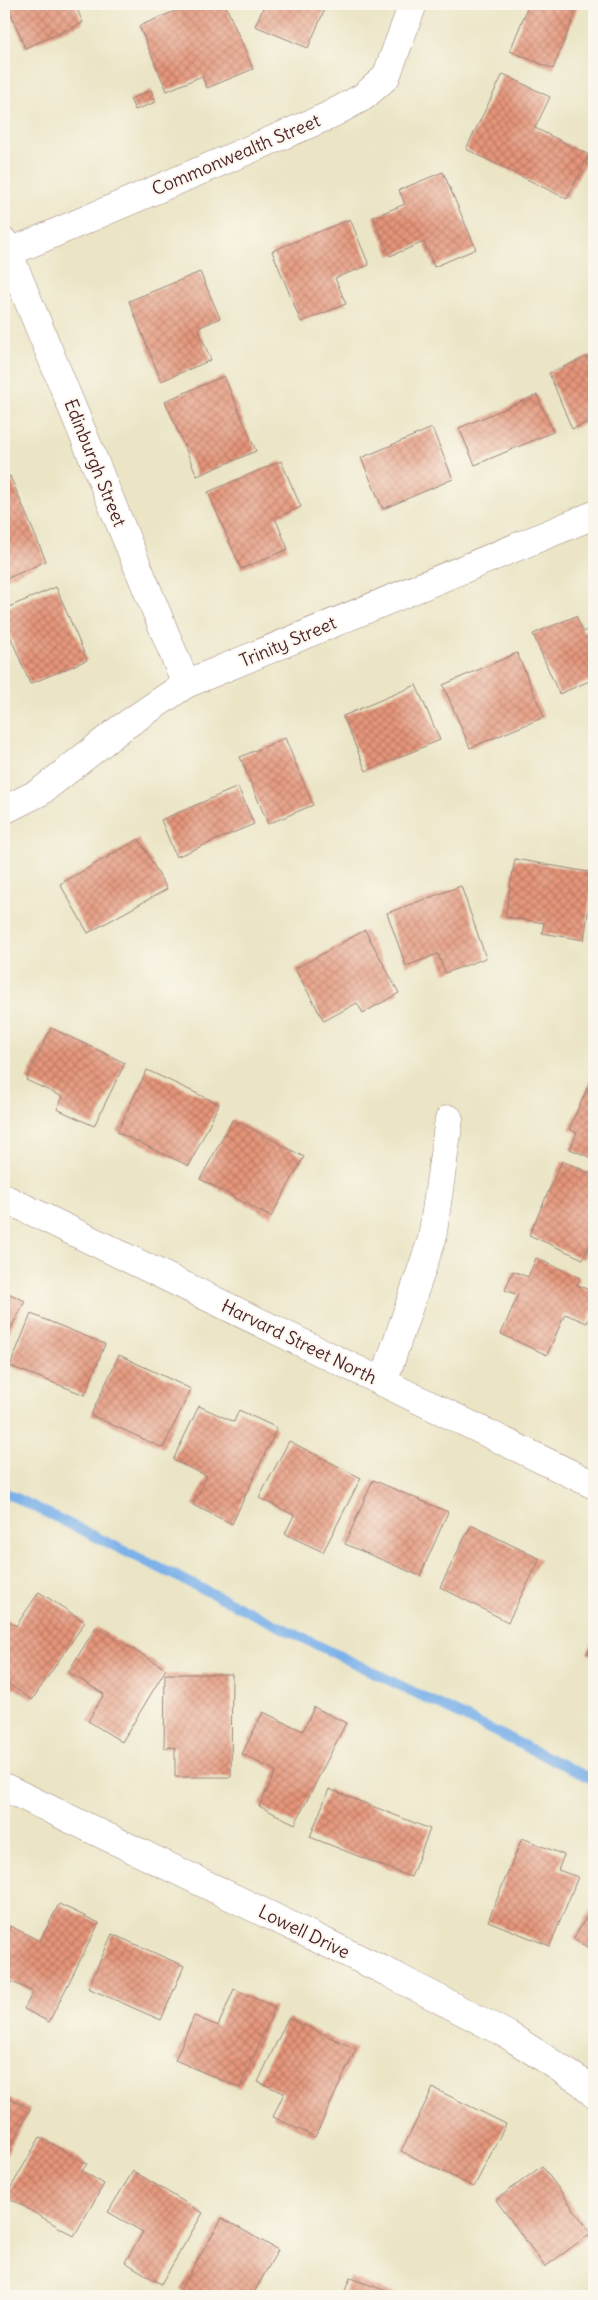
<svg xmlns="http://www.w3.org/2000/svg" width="598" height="2300" font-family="Delius,sans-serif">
<defs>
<pattern id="building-cross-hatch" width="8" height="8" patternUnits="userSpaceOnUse" patternTransform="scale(1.25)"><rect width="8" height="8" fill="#e5957a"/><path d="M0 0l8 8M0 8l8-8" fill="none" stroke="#bc7964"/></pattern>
</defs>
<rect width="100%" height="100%" fill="#fbf7ec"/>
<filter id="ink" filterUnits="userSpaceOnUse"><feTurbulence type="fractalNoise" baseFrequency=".02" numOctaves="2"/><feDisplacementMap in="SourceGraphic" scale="10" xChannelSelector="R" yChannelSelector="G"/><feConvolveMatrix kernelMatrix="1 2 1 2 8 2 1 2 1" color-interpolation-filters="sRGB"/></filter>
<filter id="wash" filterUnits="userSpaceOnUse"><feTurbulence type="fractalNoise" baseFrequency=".0096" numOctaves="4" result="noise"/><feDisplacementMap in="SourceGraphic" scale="20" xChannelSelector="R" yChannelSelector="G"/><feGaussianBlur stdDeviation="1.12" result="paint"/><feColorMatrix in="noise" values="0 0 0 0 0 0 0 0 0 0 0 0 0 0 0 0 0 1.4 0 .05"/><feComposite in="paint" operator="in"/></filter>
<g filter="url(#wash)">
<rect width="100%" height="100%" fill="#ebe5c6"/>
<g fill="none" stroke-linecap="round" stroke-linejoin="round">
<path stroke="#7bb1e9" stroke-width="10" d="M4,1492L594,1780"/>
</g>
<g id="blocks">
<path fill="url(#building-cross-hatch)" d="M7,4H75L83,23L25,48Z
M192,4H225L253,69L207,88L202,76L167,91L139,26Z
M265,4H327L308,48L255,26Z
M529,4H579L553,69L510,51Z
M503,74L550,97L535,128L589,155L567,199L466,149Z
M151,90L156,102L135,110L130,99Z
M443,172L476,249L434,267L424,242L390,256L373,217L405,204L399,190Z
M350,219L369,265L335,278L346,304L301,322L272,251Z
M200,272L220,318L198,328L211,360L161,381L129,301Z
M594,354V419L572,429L549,373Z
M224,376L256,451L197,476L165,401Z
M537,395L553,432L475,465L459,428Z
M432,428L453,479L383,509L361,458Z
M281,461L301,507L275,518L288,549L241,569L208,492Z
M10,476L46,561L4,580V478Z
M56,587L87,660L30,684L4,621V609Z
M576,616L583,632L594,627V679L559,694L533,634Z
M517,653L544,717L470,748L443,685Z
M416,685L440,740L366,771L343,716Z
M285,738L313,805L268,824L240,757Z
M238,787L254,824L176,857L161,820Z
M139,839L167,889L88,933L60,884Z
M515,859L594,873L584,940L542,933L544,923L505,917Z
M461,886L486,958L445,973L438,954L406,966L387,913Z
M365,930L399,993L363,1013L357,1003L324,1021L295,969Z
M51,1028L125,1063L94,1126L57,1109L63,1097L26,1080Z
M147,1070L219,1104L189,1166L117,1132Z
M594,1073V1159L570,1149L577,1133L569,1129Z
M233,1119L304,1157L271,1217L200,1179Z
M562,1161L594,1175V1246L590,1244L583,1259L529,1235Z
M536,1258L580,1278L577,1285L594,1292V1306L587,1323L565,1314L547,1355L501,1334L518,1295L505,1290L513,1271L528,1277Z
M4,1291L25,1301L4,1342Z
M31,1314L105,1344L85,1395L10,1366Z
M119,1355L191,1389L163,1448L91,1415Z
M199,1406L234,1422L239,1410L277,1428L232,1524L193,1505L207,1476L173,1460Z
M289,1441L361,1478L323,1552L285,1534L294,1515L259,1498Z
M373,1480L448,1512L420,1576L345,1544Z
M471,1525L540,1559L508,1622L440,1587Z
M39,1592L85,1622L32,1700L4,1681V1618L16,1626Z
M96,1627L166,1669L122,1742L88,1721L104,1694L68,1672Z
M594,1640V1657L587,1653Z
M165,1674H232L231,1777H175V1747L164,1748Z
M314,1707L346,1723L295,1824L259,1806L276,1771L242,1754L263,1712L303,1731Z
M329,1789L430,1829L411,1877L310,1837Z
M522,1838L564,1855L558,1870L578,1877L550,1946L488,1921Z
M4,1879L8,1881L4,1890Z
M59,1904L99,1923L49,2022L24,2009L33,1992L4,1978V1938L10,1926L40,1941Z
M594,1905V1951L573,1939Z
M112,1934L184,1966L161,2020L88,1988Z
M234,1989L275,2007L240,2088L175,2060L194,2016L218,2026Z
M288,2018L356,2049L315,2137L273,2117L284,2093L258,2082Z
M433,2088L506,2124L474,2187L401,2151Z
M4,2095L30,2109L4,2159Z
M40,2137L87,2164L82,2171L104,2184L74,2236L6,2196Z
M542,2166L591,2233L545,2267L496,2200Z
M133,2171L203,2213L161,2284L125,2262L143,2232L108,2212Z
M222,2218L278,2250L252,2296H190L180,2290Z
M350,2278L401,2296H343Z"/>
</g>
</g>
<g filter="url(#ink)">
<use href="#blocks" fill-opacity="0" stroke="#9a8278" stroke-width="1"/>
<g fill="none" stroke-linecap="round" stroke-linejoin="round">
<g stroke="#9a8278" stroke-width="29">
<path id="street" d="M4,242L186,684
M8,253L328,116L363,97L386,77L413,4
M4,810L40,792L120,729L186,684L594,515
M4,1198L594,1485
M383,1383L432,1239L449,1119
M4,1787L391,1974L508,2035L583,2083L594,2094"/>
</g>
<use href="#street" stroke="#fff" stroke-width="28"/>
</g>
</g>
<g text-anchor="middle" stroke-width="4" stroke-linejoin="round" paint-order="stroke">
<g font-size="18" fill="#4a1f2b" stroke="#fbf7ec">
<text transform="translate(236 155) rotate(-23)" y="6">Commonwealth Street</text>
<text transform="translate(95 463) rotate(68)" y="6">Edinburgh Street</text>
<text transform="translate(288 642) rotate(-23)" y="6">Trinity Street</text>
<text transform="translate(299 1342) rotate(26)" y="6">Harvard Street North</text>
<text transform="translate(304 1932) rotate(26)" y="6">Lowell Drive</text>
</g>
</g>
<rect width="598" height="2300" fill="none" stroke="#fbf7ec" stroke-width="20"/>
</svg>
